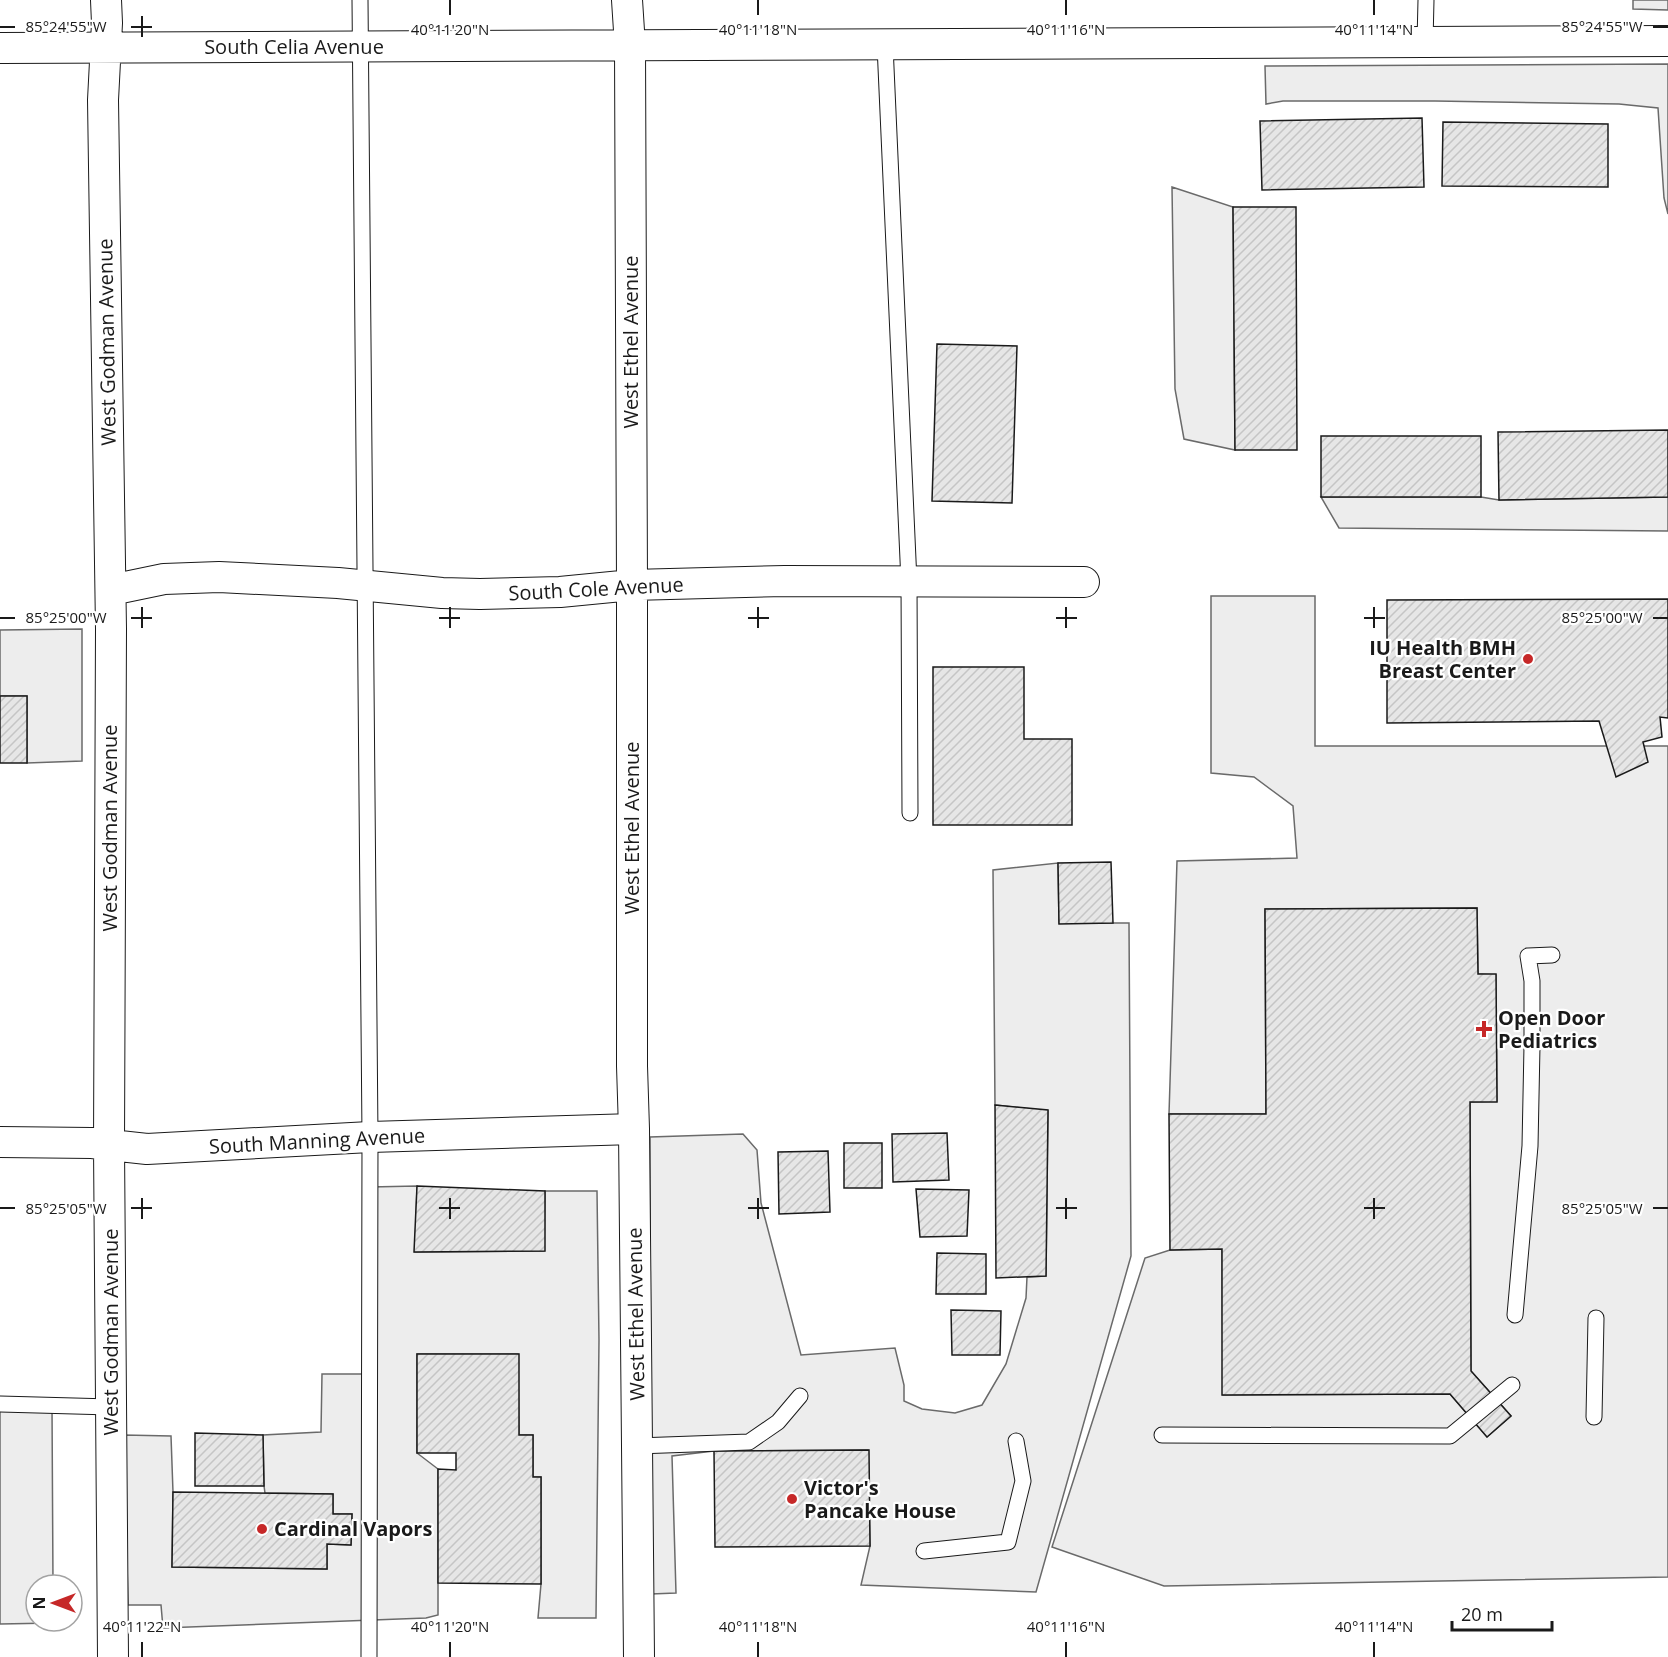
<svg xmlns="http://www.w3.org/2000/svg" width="1668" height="1657" font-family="'Open Sans',sans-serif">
<defs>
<pattern id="building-hatch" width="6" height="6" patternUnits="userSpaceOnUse" patternTransform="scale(1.5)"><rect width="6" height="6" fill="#e6e6e6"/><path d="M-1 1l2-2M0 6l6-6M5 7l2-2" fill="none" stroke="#c5c5c5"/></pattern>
</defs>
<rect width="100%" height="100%" fill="#fff"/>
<path fill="#ededed" stroke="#6a6a6a" stroke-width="1.5" d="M1633,0H1668V10L1633,9Z
M1668,64V214L1664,198L1658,108L1619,104L1435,101H1283L1266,104L1265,66Z
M1172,187L1233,207L1235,450L1184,439L1175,389Z
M1321,497H1481L1499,500L1668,497V531L1339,528Z
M1211,596H1315V746H1668V1577L1164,1586L1052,1547L1145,1258L1170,1250L1222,1249L1223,1395L1450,1394L1487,1437L1511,1416L1471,1371L1470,1102L1497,1101L1496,975L1478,974L1477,908L1265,909L1266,1114H1169L1177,861L1297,858L1293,806L1254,777L1211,773Z
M82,629V761L27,763V696H0V630Z
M1058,863L1059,923H1129L1131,1256L1036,1592L861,1585L870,1546L868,1450L714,1451L672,1456L676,1593L651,1594L650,1137L743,1134L757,1150L761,1203L801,1355L895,1348L904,1385V1401L922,1409L955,1413L982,1405L1006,1364L1026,1298L1027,1277L1046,1276L1048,1111L995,1105L993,870Z
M417,1186L415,1252L544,1251L545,1191H597L599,1340L596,1618H538L541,1584V1477H533V1435H519L518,1354H417V1453L438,1469V1615L426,1618L163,1628L161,1605H128L124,1435L171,1436L173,1492L172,1567L327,1569V1544L351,1545L352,1514H333V1494L265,1493L264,1486L263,1435L321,1432L322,1374H369L370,1187Z
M0,1405L52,1406L53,1585H36V1621H53V1623L0,1624Z"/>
<path fill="url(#building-hatch)" stroke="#1a1a1a" stroke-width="1.5" d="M1422,118L1424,187L1262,190L1260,121Z
M1443,122L1608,124V187L1442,186Z
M1233,207H1296L1297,450H1235Z
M937,344L1017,346L1012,503L932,501Z
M1668,430V497L1499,500L1498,432Z
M1321,436H1481V497H1321Z
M1668,599V718L1660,717L1662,737L1643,742L1648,762L1616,777L1599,721L1387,723V600Z
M933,667H1024V739H1072V825H933Z
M0,696H27V763H0Z
M1111,862L1113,923L1059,924L1058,863Z
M1477,908L1478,974H1496L1497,1102H1470L1471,1371L1511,1416L1487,1437L1450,1394L1222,1395V1249L1170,1250L1169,1114H1266L1265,909Z
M995,1105L1048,1110L1046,1276L996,1278Z
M947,1133L949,1180L893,1182L892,1134Z
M844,1143H882V1188H844Z
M828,1151L830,1212L779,1214L778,1152Z
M417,1186L545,1191V1251L414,1252Z
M916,1189L969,1190L967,1236L920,1237Z
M937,1253L986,1254V1294H936Z
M951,1310L1001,1311L1000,1355H952Z
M417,1354H519V1435H533V1477H541V1584L438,1583V1469L456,1470V1453H417Z
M195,1433L263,1435L264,1486H195Z
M869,1450L870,1546L715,1547L714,1451Z
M173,1492L333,1494V1514H352L351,1545L327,1544V1569L172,1567Z"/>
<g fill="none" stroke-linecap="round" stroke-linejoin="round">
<g stroke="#1a1a1a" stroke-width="17">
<path id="service" d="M360,0L370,1137L369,1657
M1425,42L1426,0
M885,45L909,582L910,813
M1515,1315L1530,1146L1532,1046V981L1528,956L1552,955
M0,1404L111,1407
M1594,1417L1596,1318
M1162,1435L1450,1436L1512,1385
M637,1446L749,1442L778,1422L800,1396
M924,1551L1008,1542L1023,1481L1016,1441"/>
</g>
<g stroke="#1a1a1a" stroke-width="32">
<path id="minor" d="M106,0L107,23L103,100L111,629L109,1146L113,1657
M627,0L630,46L632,585V1066L634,1129L639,1657
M0,48C556,48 1112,41 1668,41
M111,590L164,579L219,577L338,583L442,593L480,594L560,592L632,585L785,581L1084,582
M0,1142L92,1143L147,1149L370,1137L634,1129"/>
</g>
<use href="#service" stroke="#fff" stroke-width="15"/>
<use href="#minor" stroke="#fff" stroke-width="30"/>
</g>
<path fill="none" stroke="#1a1a1a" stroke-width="2" d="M450,0V15M758,0V15M1066,0V15M1374,0V15M142,16V37M0,27H15M131,27H152M1653,27H1668M142,607V628M450,607V628M758,607V628M1066,607V628M1374,607V628M0,618H15M131,618H152M439,618H460M748,618H769M1056,618H1077M1364,618H1385M1653,618H1668M142,1198V1219M450,1198V1219M758,1198V1219M1066,1198V1219M1374,1198V1219M0,1208H15M131,1208H152M439,1208H460M748,1208H769M1056,1208H1077M1364,1208H1385M1653,1208H1668M142,1642V1657M450,1642V1657M758,1642V1657M1066,1642V1657M1374,1642V1657"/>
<g fill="#c62828" stroke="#fff" stroke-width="2">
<circle cx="1528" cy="659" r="6"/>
<path d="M1481 1020h6v6h6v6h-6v6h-6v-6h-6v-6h6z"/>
<circle cx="792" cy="1499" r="6"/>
<circle cx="262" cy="1529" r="6"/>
</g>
<g text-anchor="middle" stroke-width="4.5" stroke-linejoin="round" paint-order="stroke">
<g font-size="20" fill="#1a1a1a" stroke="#fff">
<text x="294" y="54">South Celia Avenue</text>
<text transform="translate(107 342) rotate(-91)" y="7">West Godman Avenue</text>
<text transform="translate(631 342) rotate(-90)" y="7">West Ethel Avenue</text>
<text transform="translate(596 589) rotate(-3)" y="7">South Cole Avenue</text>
<text transform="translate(110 828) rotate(-90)" y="7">West Godman Avenue</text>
<text transform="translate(632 828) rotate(-90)" y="7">West Ethel Avenue</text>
<text transform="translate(317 1141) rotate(-3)" y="7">South Manning Avenue</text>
<text transform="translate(636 1314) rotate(-91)" y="7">West Ethel Avenue</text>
<text transform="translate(111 1332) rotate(-90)" y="7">West Godman Avenue</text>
</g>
<g font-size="20" font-weight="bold" fill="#1a1a1a" stroke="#fff" text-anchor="start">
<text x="1516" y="655" text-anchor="end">IU Health BMH<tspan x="1516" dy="23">Breast Center</tspan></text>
<text x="1498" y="1025">Open Door<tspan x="1498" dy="23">Pediatrics</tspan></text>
<text x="804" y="1495">Victor's<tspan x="804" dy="23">Pancake House</tspan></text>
<text x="274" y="1536">Cardinal Vapors</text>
</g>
</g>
<g font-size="15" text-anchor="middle" fill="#1a1a1a" stroke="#fff" stroke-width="4.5" stroke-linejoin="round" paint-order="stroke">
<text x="1602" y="32">85°24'55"W</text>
<text x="66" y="32">85°24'55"W</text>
<text x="450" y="35">40°11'20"N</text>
<text x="758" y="35">40°11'18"N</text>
<text x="1066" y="35">40°11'16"N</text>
<text x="1374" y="35">40°11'14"N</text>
<text x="1602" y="623">85°25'00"W</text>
<text x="66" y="623">85°25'00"W</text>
<text x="1602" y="1214">85°25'05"W</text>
<text x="66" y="1214">85°25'05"W</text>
<text x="142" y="1632">40°11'22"N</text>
<text x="450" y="1632">40°11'20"N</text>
<text x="758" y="1632">40°11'18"N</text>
<text x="1066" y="1632">40°11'16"N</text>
<text x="1374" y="1632">40°11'14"N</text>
</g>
<g transform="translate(54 1603) rotate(270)"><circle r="28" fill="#ffffff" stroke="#a3a3a3" stroke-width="1.5"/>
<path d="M0-4.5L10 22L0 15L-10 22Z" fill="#c62828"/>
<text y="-9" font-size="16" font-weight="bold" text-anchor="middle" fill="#1a1a1a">N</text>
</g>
<path d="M1452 1621v9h100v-9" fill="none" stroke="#1a1a1a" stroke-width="3"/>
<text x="1461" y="1621" font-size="18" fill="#1a1a1a" stroke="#ffffff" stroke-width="4.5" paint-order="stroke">20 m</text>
</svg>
